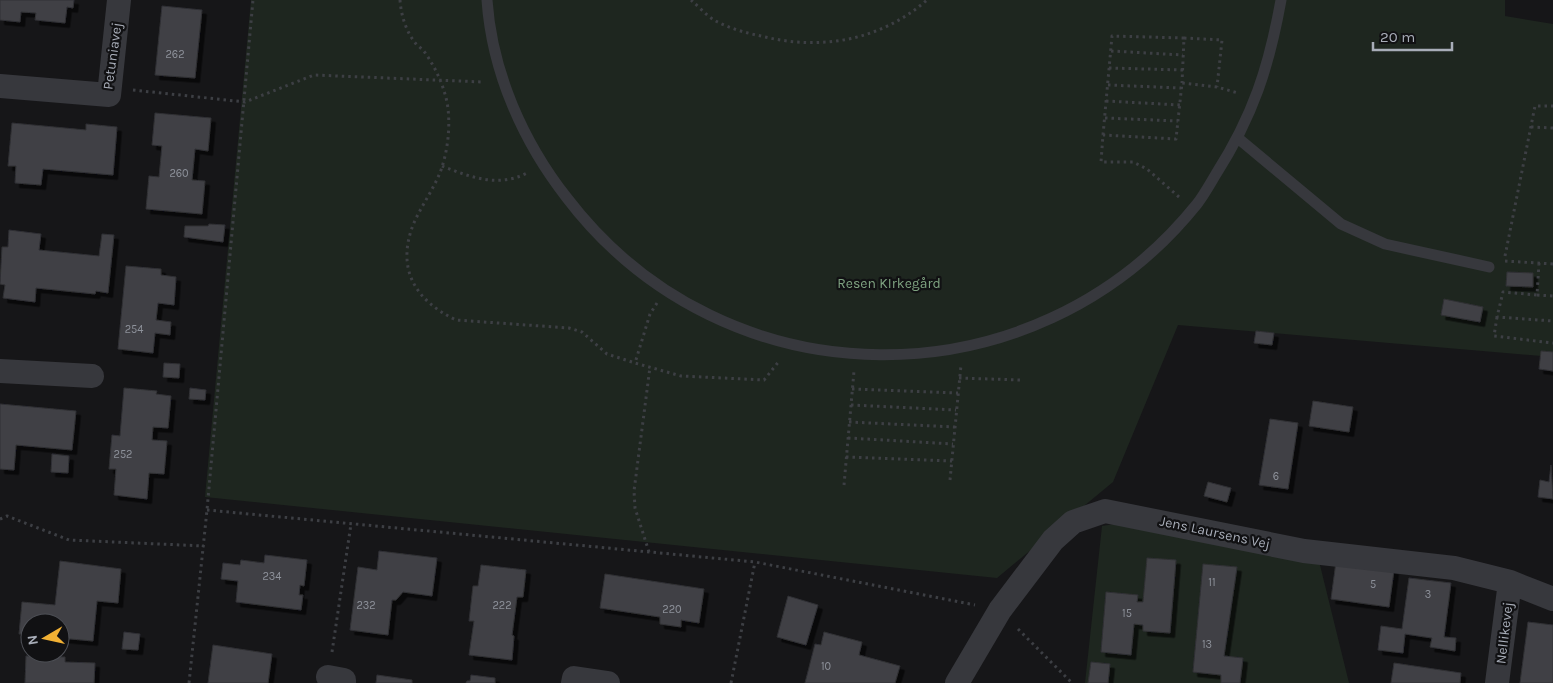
<svg xmlns="http://www.w3.org/2000/svg" width="1553" height="683" font-family="Karla,sans-serif">
<defs>
<filter id="shadow"><feDropShadow dx="4.5" dy="4.5" stdDeviation="0" flood-color="#0009"/></filter>
</defs>
<rect width="100%" height="100%" fill="#161618"/>
<path fill="#1e261f" d="M251,0H1505V16L1553,24V357L1178,325L1113,482L997,578L205,497Z
M1114,524L1319,561L1349,683H1085L1102,526Z"/>
<path fill="#404145" stroke="#303034" filter="url(#shadow)" d="M0,0H74L73,8L67,7L65,23L35,20L36,13L21,12L20,22L0,20Z
M162,6L202,10L195,78L155,75Z
M155,113L211,118L208,151L195,149L192,180L205,181L202,214L146,209L149,176L159,177L162,146L152,145Z
M12,123L86,130V124L117,127L113,175L43,169L41,185L15,183L16,166H8Z
M209,224L225,225L223,242L184,237L185,226H208Z
M9,230L41,234L39,250L99,256L102,234L114,235L108,293L96,291L95,294L36,288L35,302L3,298L5,285L0,284L2,247H8Z
M126,266L161,269V275L176,277L174,305L158,303L156,320L171,322L170,335L155,333L153,353L118,349Z
M1507,272L1533,273V287L1506,286Z
M1444,299L1483,307L1480,322L1441,315Z
M1256,331L1274,333L1272,345L1254,343Z
M1541,351L1553,352V371L1539,369Z
M164,363L180,364L179,378L163,377Z
M124,388L157,391L156,394L171,396L168,428L153,427L152,440L167,441L164,474L149,473L147,499L114,495L116,469H109L112,435L120,436Z
M190,388L206,390L205,400L189,399Z
M1313,401L1353,407L1349,432L1309,426Z
M0,404L76,411L72,450L16,445L14,470L0,469Z
M1270,419L1298,423L1288,489L1259,485Z
M52,454L69,456L68,473L51,472Z
M1551,465L1553,499L1538,497L1540,480L1549,482Z
M1208,482L1231,488L1227,502L1204,496Z
M379,551L437,558L432,596L403,592L396,600H392L388,635L350,630L358,567L377,570Z
M265,555L307,560L304,586L300,585L299,595H303L301,610L236,602L238,581L221,579L223,563L240,565L241,560L264,563Z
M1147,558L1176,560L1170,633L1143,631V625L1134,624L1131,655L1101,652L1106,592L1138,595L1137,602H1143Z
M60,561L121,569L118,603L97,601L93,641L60,638V623H30V644L21,643L22,634H19L22,602L55,605Z
M1336,562L1394,570L1389,607L1331,599Z
M1203,564L1237,567L1224,656L1243,658L1240,683H1221V675L1193,672Z
M481,565L526,570L523,597H517L512,635L514,636L512,660L469,655L474,621H469L473,586H478Z
M605,574L704,589L699,623L681,620V627L660,624V617L600,608Z
M1409,578L1451,583L1444,637L1456,638L1455,651L1430,647L1432,638L1405,634L1403,653L1378,650L1381,626L1402,629Z
M788,596L818,605L806,645L777,637Z
M1528,622L1553,625V683H1520Z
M124,632L140,634L138,650L122,649Z
M824,632L862,642L859,655L900,666L895,683H805L815,644L821,645Z
M213,645L272,654L268,683H208Z
M26,656L65,657V662L95,663L94,683H25Z
M1091,662L1110,664L1108,683H1088Z
M1394,663L1461,673L1460,683H1391Z
M377,675L412,680V683H376Z
M471,675L495,678V683H466L467,681H470Z"/>
<g fill="none" stroke-linecap="round" stroke-linejoin="round">
<path stroke="#3d3f44" stroke-width="3" stroke-dasharray="2.5 4" stroke-linecap="butt" d="M400,0C401,14 405,28 413,40C416,45 422,48 426,54C436,69 443,84 447,102C451,124 448,150 441,170C434,189 421,206 413,225C396,270 416,301 456,320L569,328L582,332L607,354L635,363
M691,0C698,6 706,15 714,20C728,28 746,33 761,36C820,51 880,41 927,0
M1184,38L1222,40L1217,87
M1111,51L1183,55
M1109,68L1183,70
M1108,85L1181,88
M133,90L245,102L314,75L483,82
M1106,101L1180,105
M1105,118L1178,121
M1531,127L1553,128
M1103,135L1112,36L1184,38L1182,83
M442,166C470,177 498,188 527,173
M1179,197L1147,169L1133,162H1101L1103,135L1176,139L1182,83L1217,87L1238,93
M1505,256L1535,106H1553
M1505,261L1553,264
M1539,263L1537,295L1503,292L1497,317L1553,321
M1537,295L1553,296
M657,303L650,314L635,363L681,376L764,380L780,360
M1497,317L1494,336L1553,343
M959,378L1020,380
M852,389L958,393
M851,405L956,410
M849,422L955,427
M848,438L953,444
M846,457L952,461
M950,480L961,365
M844,485L854,371
M207,510L755,562L975,605
M0,519L7,516L69,540L204,546
M649,552L635,508L634,491L650,367
M1018,629L1072,683
M332,652L351,524
M189,683L207,510L253,0
M731,683L755,562"/>
<path stroke="#37383d" stroke-width="11" d="M487,0C492,72 523,142 567,198C725,405 1034,407 1197,204C1204,195 1210,184 1216,174C1253,116 1269,67 1281,0
M1239,139L1341,224L1385,244L1489,267"/>
<path stroke="#37383d" stroke-width="24" d="M0,86L109,95L119,0
M0,371L92,376
M328,677L344,680V683
M573,683L574,678L608,683
M957,683L1000,610L1053,540L1073,522L1105,511L1304,551L1454,568L1510,582L1553,599
M1497,683L1510,582"/>
</g>
<g text-anchor="middle" stroke-width="4.5" stroke-linejoin="round" paint-order="stroke">
<g font-size="11" fill="#8e929b">
<text x="175" y="58">262</text>
<text x="179" y="177">260</text>
<text x="134" y="333">254</text>
<text x="123" y="458">252</text>
<text x="1276" y="480">6</text>
<text x="272" y="580">234</text>
<text x="1212" y="586">11</text>
<text x="1373" y="588">5</text>
<text x="1428" y="598">3</text>
<text x="366" y="609">232</text>
<text x="502" y="609">222</text>
<text x="672" y="613">220</text>
<text x="1127" y="617">15</text>
<text x="1207" y="648">13</text>
<text x="826" y="670">10</text>
</g>
<g font-size="14" fill="#a8adb8" stroke="#111113">
<text transform="translate(112 56) rotate(-82)" y="5">Petuniavej</text>
<text transform="translate(1215 532) rotate(12)" y="5">Jens Laursens Vej</text>
<text transform="translate(1504 633) rotate(-83)" y="5">Nellikevej</text>
</g>
<g font-size="14" fill="#7fa381" stroke="#111113">
<text x="889" y="288">Resen KIrkegård</text>
</g>
</g>
<g transform="translate(45 638) rotate(261)"><circle r="24" fill="#111113" stroke="#4d4f55"/>
<path d="M0-4L9 19L0 12L-9 19Z" fill="#f2b134"/>
<text y="-8" font-size="14" font-weight="bold" text-anchor="middle" fill="#a8adb8">N</text>
</g>
<path d="M1373 42v8h79v-8" fill="none" stroke="#a8adb8" stroke-width="2.5"/>
<text x="1380" y="42" font-size="15" fill="#a8adb8" stroke="#111113" stroke-width="4" paint-order="stroke">20 m</text>
</svg>
